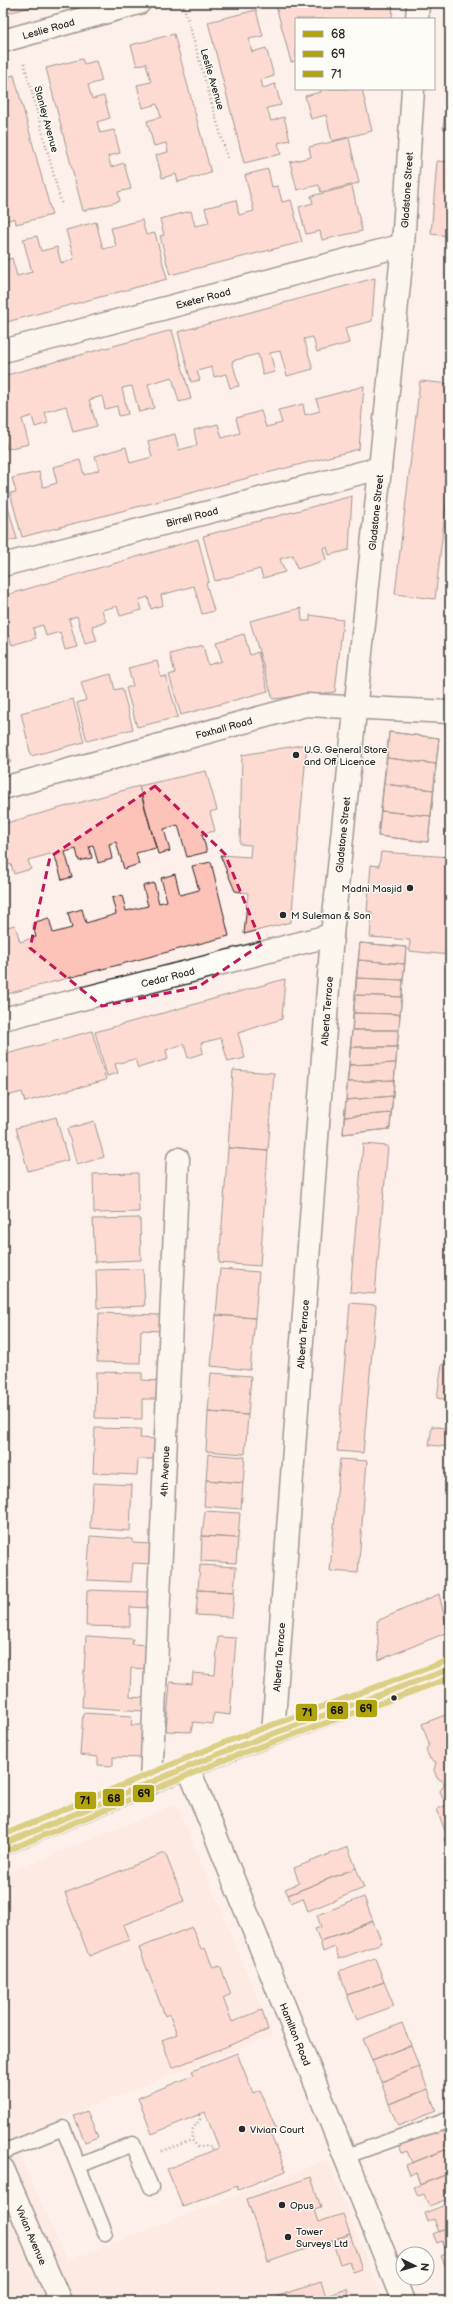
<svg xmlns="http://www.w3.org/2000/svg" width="453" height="2304" font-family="'Balsamiq Sans',sans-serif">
<rect width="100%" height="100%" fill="#fdf0ea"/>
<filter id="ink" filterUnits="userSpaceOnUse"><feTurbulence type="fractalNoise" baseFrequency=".025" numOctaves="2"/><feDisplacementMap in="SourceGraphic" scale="8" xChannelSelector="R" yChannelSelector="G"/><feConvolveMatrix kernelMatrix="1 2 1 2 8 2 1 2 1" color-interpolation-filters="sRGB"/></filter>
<g filter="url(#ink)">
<path fill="#fde2db" d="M177,1804L273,2035L12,2138L67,2261L328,2159L383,2301H3V1875Z"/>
<path fill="#fdc2b8" stroke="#2b2b2b" d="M6,3H46L8,13Z
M286,3H393L392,19H296V61L291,62L276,6Z
M256,10L263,36L249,39L252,52L266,48L274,76L261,80L263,88L275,84L281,105L267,108L271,121L284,117L290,140L278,143L281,154L244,163L208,22Z
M174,34L211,173L178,182L176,174L162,178L156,155L168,152L166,143L154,146L147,121L161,117L157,104L143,108L137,85L151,82L146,63L137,66L131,45Z
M82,59L84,64L96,61L102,81L88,85L92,99L104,96L110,118L97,122L100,133L114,130L120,153L108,156L111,167L124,163L131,189L118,192L120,201L83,211L46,68Z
M449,73H450V130L443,129Z
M14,75L52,215L16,224L15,218L3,222V195L8,194L5,182L3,183V78Z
M320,89H362L372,131L332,141L326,115L311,119L305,96L321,92Z
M349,138L359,183L321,192L319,185L297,190L290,162L311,157L309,147Z
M437,161L450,162V236L431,234Z
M268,169L272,187L278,186L282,202L291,200L302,242L170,275L160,236L164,235L160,219L191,211L195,226L209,223L205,208L236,200L239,215L254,211L245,175Z
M352,186L362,231L322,240L320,231L306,234L299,207L313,203L311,196Z
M142,220L146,235L155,233L167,279L3,323V261L12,258L17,276L32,272L23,239L37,236L41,251L57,247L61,263L74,259L66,230L96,222L103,249L116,246L111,228Z
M375,278L372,321L345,328L349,343L317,352L313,337L304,339L313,369L287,376L280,351L270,353L275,372L263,375L258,354L232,361L239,386L230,388L226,374L214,377L212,367L197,371L200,380L191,382L178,332Z
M172,330L191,399L179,402L172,377L148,384L154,408L139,412L132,386L122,388L128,414L119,416L117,406L105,409L102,396L89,400L97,426L73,432L66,406L45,412L48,423L35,427L32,416L22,419L29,444L7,449L3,435V376Z
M420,381L450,384V470L435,599L395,594Z
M364,386L359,449L22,537L10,493L16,492L12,478L39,472L43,487L57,483L53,467L80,460L84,475L99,470L95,456L126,447L130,463L152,457L148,441L175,434L179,450L197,445L194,430L218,424L222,438L240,433L236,418L261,411L266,427L282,423L278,410L303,404L305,415L320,411L316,399Z
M5,496L17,539L3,542V497Z
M352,496L349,550L329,555L327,547L323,548L326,560L297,569L293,555L280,559L285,572L263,578L260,569L215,581L203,536Z
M198,539L209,582L206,583L214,611L202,614L194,586L161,595L163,605L151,609L148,597L139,600L142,610L120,616L117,606L102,610L106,622L92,626L97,641L85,644L77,616L69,619L77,647L65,650L60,632L46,636L43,625L33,628L36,638L12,645L9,636L3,637V596Z
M301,608L302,621H310V615L343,620L335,692L273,699L250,621Z
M244,634L250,655L258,652L268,691L181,715L169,675L175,673L170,654L203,645L208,665L222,661L216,642Z
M157,661L161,677L166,676L178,717L137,727L126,688L133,686L128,668Z
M111,674L115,690L122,688L133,729L87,741L77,703L86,700L81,682Z
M73,699L84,742L31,756L21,713Z
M389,732L439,738L436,764L387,758Z
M389,732L439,738L428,842L378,836Z
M3,733L11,762L3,765Z
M307,744L291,922L244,934L248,893L235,891L220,855L250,857L251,845L240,844L242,755Z
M387,758L436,764L434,790L384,784Z
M206,771L217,810L210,812L215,831L202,834L207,852L187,857L178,825L164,829L170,851L158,854L139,786Z
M384,784L434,790L431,816L381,811Z
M139,786L156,848L136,853L139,864L124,869L116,842L109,844L112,859L98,863L93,845L89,846L92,858L79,861L76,849L65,852L72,877L62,880L54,853L28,860L31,869L14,874L11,864L3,867V824Z
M381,811L431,816L428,842L378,836Z
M381,852L450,857V955L409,951L410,940L370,937L372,912L367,911L371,865L379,866Z
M211,862L229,936L3,995V946L6,945L3,928L15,925L20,942L36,937L32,923L49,918L53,933L72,928L68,913L82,909L86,923L116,914L112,898L122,895L126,911L148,906L143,886L154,883L159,903L167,901L161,878L175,874L180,895L199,890L192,866Z
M360,943L406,947L405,964L358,960Z
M360,943L406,947L390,1129L343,1134Z
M358,960L405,964L403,980L356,978Z
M356,978L403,980L402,997L355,995Z
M285,979L282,1019L238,1033L245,1058L228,1062L221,1038L201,1043L203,1053L188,1058L184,1044L166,1050L168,1059L138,1068L135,1059L115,1064L118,1073L107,1076L95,1032Z
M355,995L402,997L400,1014L353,1013Z
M353,1013L400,1014L399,1030H352Z
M352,1030H399L397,1047H350Z
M92,1031L106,1080L25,1102L22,1092L3,1097V1055Z
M350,1047H397L396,1063L349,1065Z
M396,1063L394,1080L347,1082L349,1065Z
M233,1070L274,1073L268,1151L228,1148Z
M394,1080L393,1096L346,1100L347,1082Z
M393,1096L391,1113L344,1117L346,1100Z
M391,1113L390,1129L343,1134L344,1117Z
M56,1117L68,1160L28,1171L16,1128Z
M94,1121L104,1157L77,1165L67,1129Z
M363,1144L388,1146L375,1294L350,1292Z
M228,1148L268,1151L260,1266L219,1263Z
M138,1173L139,1212L94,1213L93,1174Z
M140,1218L141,1260L95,1262L93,1219Z
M143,1269L145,1306L97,1308L96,1270Z
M220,1269L259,1272L255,1318L216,1315Z
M350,1303L376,1305L363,1453L337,1451Z
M99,1313L161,1315L160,1331L141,1330L140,1363L97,1362Z
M216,1315L255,1318L250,1370L211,1366Z
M442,1364L450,1365V1400L437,1398Z
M96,1372L142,1373V1380L160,1381L159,1399H142V1419L95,1418Z
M211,1373L251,1376L248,1415L208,1412Z
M208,1412L248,1415L245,1454L206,1451Z
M432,1426L450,1429V1447L429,1445Z
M95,1428L141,1429L140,1438L157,1439V1459H138L137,1475L93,1473Z
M208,1454L245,1457L243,1483L206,1480Z
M340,1459L367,1461L358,1573L330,1571Z
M206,1480L243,1483L241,1509L204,1506Z
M93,1483L132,1485L130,1531L90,1528Z
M205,1511L240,1513L238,1538L202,1536Z
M90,1536L133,1539V1543L152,1544L151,1564L133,1563L131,1582L87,1580Z
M202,1536L238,1538L236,1563L201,1561Z
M200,1565L236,1567L234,1592L198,1590Z
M448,1567H450V1585H447Z
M87,1590L150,1592V1608L130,1607V1627L86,1626Z
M198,1590L234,1592L232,1617L196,1615Z
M439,1594L448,1632L379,1660L377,1621Z
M86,1636L133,1639L132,1644L149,1645L148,1669L131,1668L130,1697L145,1698L144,1711L82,1707Z
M218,1637L236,1638L230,1715L214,1713L213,1724L193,1722L191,1732L166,1731L170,1682L192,1684L193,1673L215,1675Z
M83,1713L132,1716L131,1725H145L143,1758L113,1757V1766L98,1765V1757L80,1755Z
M450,1713V1803L443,1799L440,1791L444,1785L443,1781L437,1778L434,1770L436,1762L430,1759L426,1750L429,1744L422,1724Z
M450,1804V1851L444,1840L446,1834L437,1809Z
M348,1847L356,1868L288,1895L285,1889L299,1883L294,1868Z
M165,1853L184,1901L123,1925L129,1940L89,1956L65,1893Z
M356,1868L364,1888L308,1911L303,1898L291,1903L288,1895Z
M364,1897L373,1921L320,1941L315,1929L321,1927L317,1915Z
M373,1921L382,1943L339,1959L335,1947L323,1952L320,1941Z
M192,1927L201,1950L205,1948L213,1968L220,1966L231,1994L223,1998L232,2022L262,2010L268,2030L172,2068L162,2040L177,2034L169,2014L165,2016L139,1948Z
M375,1958L384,1982L347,1995L339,1971Z
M384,1982L394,2006L357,2020L347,1995Z
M402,2023L411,2045L372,2060L363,2039Z
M411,2045L419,2067L381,2082L372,2060Z
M237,2053L253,2093L260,2090L276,2128L269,2131L286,2171L238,2190L237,2186L183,2207L167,2169L219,2148L205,2112L152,2134L138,2098L194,2075L192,2071Z
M419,2067L428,2089L389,2104L381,2082Z
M428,2089L436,2111L398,2126L389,2104Z
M87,2111L98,2137L85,2142L74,2116Z
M441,2127L450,2148L412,2163L407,2151L402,2153L398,2144Z
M450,2148V2173L420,2185L416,2172L410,2175L406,2165Z
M450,2173V2198L429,2206L424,2194L418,2196L414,2187Z
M311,2177L321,2208L314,2210L318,2222L343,2214L350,2234L268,2262L247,2199Z
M450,2203V2227L439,2232L434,2219L428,2222L425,2213Z
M450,2227V2252L447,2253L442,2241L437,2243L433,2234Z
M350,2234L362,2269L353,2272L349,2261L340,2264L332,2240Z
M450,2252V2263L445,2265L441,2256Z
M321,2282L326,2296L347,2289L351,2301H279L278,2296Z"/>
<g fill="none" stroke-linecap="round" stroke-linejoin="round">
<g stroke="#2b2b2b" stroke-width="17">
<path id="service" d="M3,2152L63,2128L105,2233
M344,2157L450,2119
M78,2166L133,2144L151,2187"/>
</g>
<g stroke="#2b2b2b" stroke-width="25">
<g id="minor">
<path d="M417,19L418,3"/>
<path id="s1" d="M3,41L139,3"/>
<path id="s2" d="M3,351L403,245"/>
<path id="s3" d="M3,565L380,468"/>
<path id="s4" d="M3,788L306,705L450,712"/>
<path id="s5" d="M3,1019L332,935"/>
<path id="s6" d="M273,1733L332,935L403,245L413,89"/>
<path id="s7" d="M188,1767L403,2301"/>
<path id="s8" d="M151,1783L178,1159"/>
<path id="s9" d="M3,2169L60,2301"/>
</g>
</g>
<g stroke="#2b2b2b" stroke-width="25">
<path id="secondary" d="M3,1844L226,1751L450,1669"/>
</g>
<path stroke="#2b2b2b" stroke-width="2.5" stroke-dasharray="1 3" stroke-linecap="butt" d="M183,3L228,160
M24,63L62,206
M199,2115L200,2119L193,2129L192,2140L198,2147L211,2146L213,2150
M162,2151L192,2140"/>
<use href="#service" stroke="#fdfcf7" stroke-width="14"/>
<use href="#minor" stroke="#fdfcf7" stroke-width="22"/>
<use href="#secondary" stroke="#fdfcf7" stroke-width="22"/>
<g stroke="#fdfcf7" stroke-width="9">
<path id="bus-1" d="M3,1844L226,1751L450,1669"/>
</g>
<g stroke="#fdfcf7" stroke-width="9">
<path id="bus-2" d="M6,1851L229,1758L450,1678"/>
</g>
<g stroke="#fdfcf7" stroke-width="9">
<path id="bus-3" d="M3,1835L223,1743L447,1661"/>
</g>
<use href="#bus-1" stroke="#b2a40f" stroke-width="6"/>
<use href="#bus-2" stroke="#b2a40f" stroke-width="6"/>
<use href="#bus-3" stroke="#b2a40f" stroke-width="6"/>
</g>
</g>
<path d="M0 0H453V2304H0ZM155,786L225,854L262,944L198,987L102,1006L30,948L50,857Z" fill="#fdf0ea" fill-opacity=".55" fill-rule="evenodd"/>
<path fill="none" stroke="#c2185b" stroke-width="3" stroke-dasharray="8 5" stroke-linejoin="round" d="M155,786L225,854L262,944L198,987L102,1006L30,948L50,857Z"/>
<g fill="#2b2b2b" stroke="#fdfcf7" stroke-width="1.5">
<circle cx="296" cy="755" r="4"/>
<circle cx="410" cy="888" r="4"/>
<circle cx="283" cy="915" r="4"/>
<circle cx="394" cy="1698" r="3.5"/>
<circle cx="242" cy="2129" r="4"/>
<circle cx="282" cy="2205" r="4"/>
<circle cx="288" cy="2237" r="4"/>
</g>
<g text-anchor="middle" stroke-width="3" stroke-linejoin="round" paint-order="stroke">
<g font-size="10" fill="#2b2b2b" stroke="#fdfcf7">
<text dy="4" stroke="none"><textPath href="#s1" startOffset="47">Leslie Road</textPath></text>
<text transform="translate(213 79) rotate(74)" y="4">Leslie Avenue</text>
<text transform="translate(47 119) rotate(75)" y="4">Stanley Avenue</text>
<text dy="4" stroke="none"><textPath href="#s6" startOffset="1549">Gladstone Street</textPath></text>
<text dy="4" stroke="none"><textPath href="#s2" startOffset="207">Exeter Road</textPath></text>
<text dy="4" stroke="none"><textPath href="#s6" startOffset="1225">Gladstone Street</textPath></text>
<text dy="4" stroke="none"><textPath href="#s3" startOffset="195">Birrell Road</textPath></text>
<text dy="4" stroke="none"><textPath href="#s4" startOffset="229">Foxhall Road</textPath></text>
<text dy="4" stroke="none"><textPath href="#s6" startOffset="901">Gladstone Street</textPath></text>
<text dy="4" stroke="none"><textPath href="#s5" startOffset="170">Cedar Road</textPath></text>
<text dy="4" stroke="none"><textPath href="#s6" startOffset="724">Alberta Terrace</textPath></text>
<text dy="4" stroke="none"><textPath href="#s6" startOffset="400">Alberta Terrace</textPath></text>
<text dy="4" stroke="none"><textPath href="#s8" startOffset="312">4th Avenue</textPath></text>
<text dy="4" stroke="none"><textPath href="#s6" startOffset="76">Alberta Terrace</textPath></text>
<text dy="4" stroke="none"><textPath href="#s7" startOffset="288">Hamilton Road</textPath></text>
<text dy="4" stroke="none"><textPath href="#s9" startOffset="72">Vivian Avenue</textPath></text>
</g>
<g font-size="10" fill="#2b2b2b" stroke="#fdfcf7" text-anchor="start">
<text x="304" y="753">U.G. General Store<tspan x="304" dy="12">and Off Licence</tspan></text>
<text x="402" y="892" text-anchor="end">Madni Masjid</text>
<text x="291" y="919">M Suleman &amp; Son</text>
<text x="250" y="2133">Vivian Court</text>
<text x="290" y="2209">Opus</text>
<text x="296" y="2235">Tower<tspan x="296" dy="12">Surveys Ltd</tspan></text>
</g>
</g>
<g stroke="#fdfcf7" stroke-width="1.5">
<rect x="355" y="1699" width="23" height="19" rx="4" fill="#b2a40f"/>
<rect x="326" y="1701" width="23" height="19" rx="4" fill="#b2a40f"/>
<rect x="295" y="1703" width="23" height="19" rx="4" fill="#b2a40f"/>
<rect x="132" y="1784" width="23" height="19" rx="4" fill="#b2a40f"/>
<rect x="102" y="1788" width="23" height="19" rx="4" fill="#b2a40f"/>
<rect x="74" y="1791" width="23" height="19" rx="4" fill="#b2a40f"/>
</g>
<g font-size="11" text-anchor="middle" font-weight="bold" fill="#111">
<text x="366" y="1712">69</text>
<text x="337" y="1714">68</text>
<text x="307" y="1716">71</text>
<text x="144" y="1797">69</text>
<text x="114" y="1802">68</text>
<text x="85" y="1804">71</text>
</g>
<rect width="453" height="2304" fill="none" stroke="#fdfcf7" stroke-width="16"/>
<rect x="8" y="8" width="437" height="2288" fill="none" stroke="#2b2b2b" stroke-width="1.5" filter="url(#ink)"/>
<rect x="295" y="18" width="140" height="72" fill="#fdfcf7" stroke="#a9a8a5"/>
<rect x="303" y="31" width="20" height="6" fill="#b2a40f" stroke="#a9a8a5"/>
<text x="331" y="38" font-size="12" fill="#2b2b2b">68</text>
<rect x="303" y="51" width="20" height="6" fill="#b2a40f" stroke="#a9a8a5"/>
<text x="331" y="58" font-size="12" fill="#2b2b2b">69</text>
<rect x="303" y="71" width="20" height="6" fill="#b2a40f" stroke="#a9a8a5"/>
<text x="331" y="78" font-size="12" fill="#2b2b2b">71</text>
<g transform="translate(415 2266) rotate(95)"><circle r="19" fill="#fdfcf7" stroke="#a9a8a5"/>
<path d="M0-3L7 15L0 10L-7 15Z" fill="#2b2b2b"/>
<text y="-6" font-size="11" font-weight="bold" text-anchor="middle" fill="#2b2b2b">N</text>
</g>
</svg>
